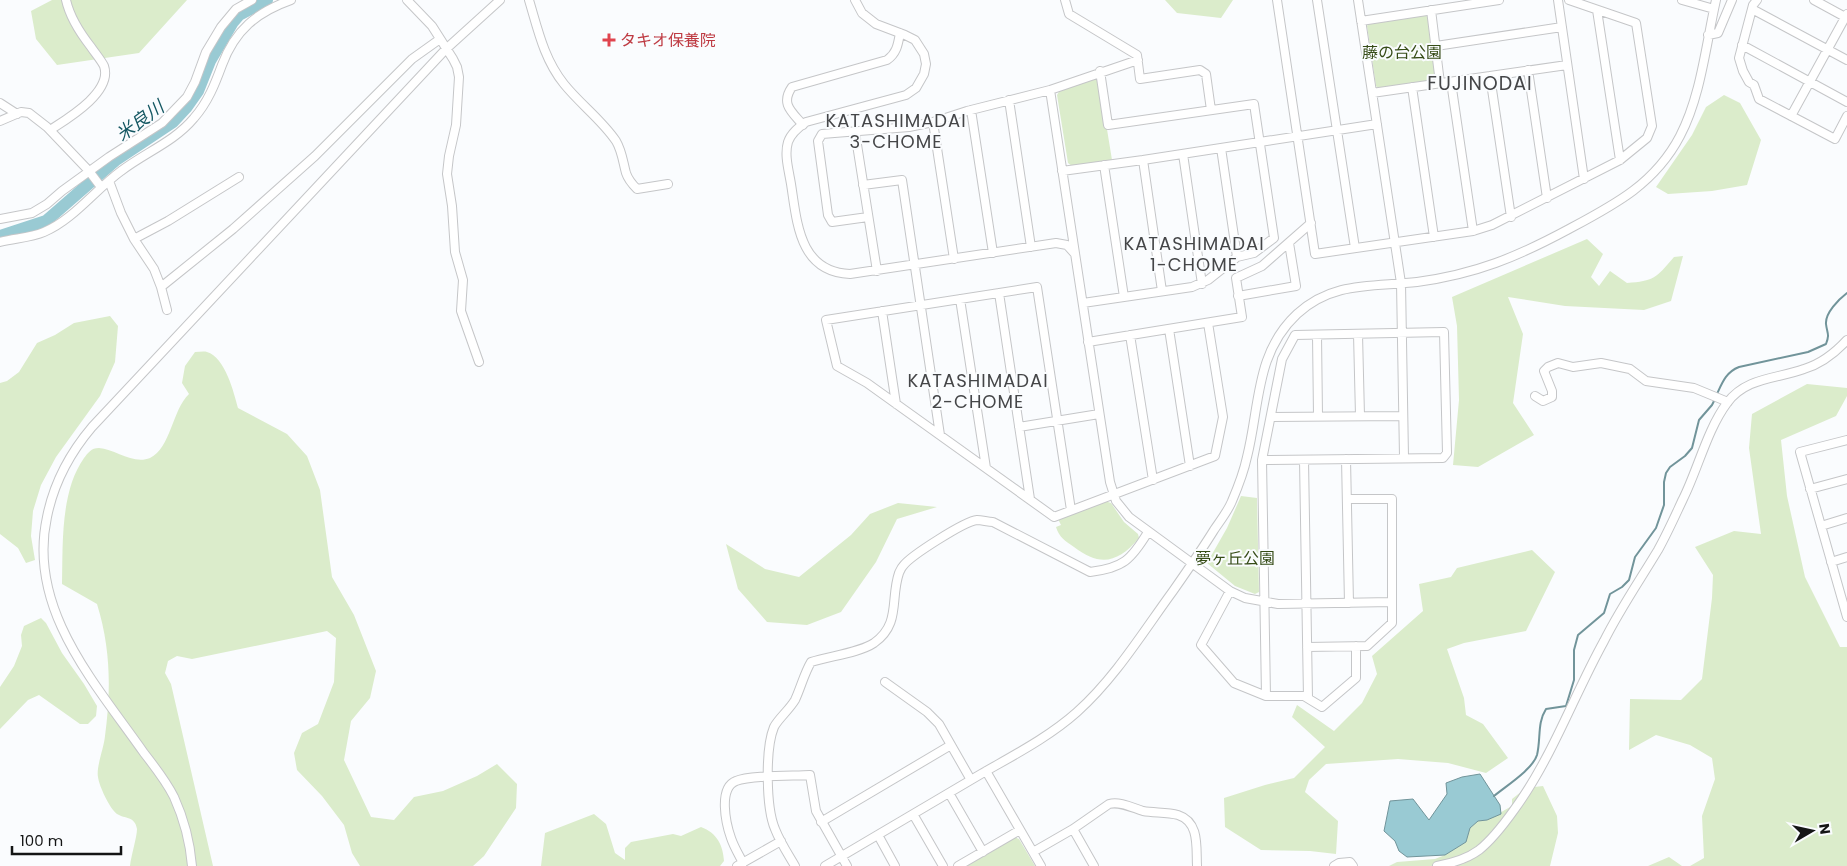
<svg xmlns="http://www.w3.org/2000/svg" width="1847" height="866" font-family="Poppins,'Noto Sans JP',sans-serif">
<rect width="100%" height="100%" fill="#fafcfe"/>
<path fill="#dbeccb" d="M52,0H187L139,53L57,65L36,39L31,11Z
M1165,0H1233L1221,18L1177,13Z
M1425,15L1429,18L1437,80L1379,89L1376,86L1367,26L1369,23Z
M1094,77L1099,80L1112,160L1072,166L1068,163L1057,95L1060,90Z
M1724,95L1740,103L1761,140L1747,185L1712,191L1668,194L1656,187L1692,135L1706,107Z
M1587,239L1603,254L1591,277L1599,286L1610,271L1627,283C1654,281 1656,278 1674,257L1683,256L1671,301L1644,310L1565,306L1508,297L1523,334L1513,403L1534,435L1478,467L1453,465L1459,400L1457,326L1452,297Z
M110,316L118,326L115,362L100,396L56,457L41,485L33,511L31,536L35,560L26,563L18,548L0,534V383L7,381L19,372L37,343L55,335L74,323Z
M195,352C199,352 204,351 207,352C225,357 234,393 238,408L287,434L307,456L320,490L332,577L354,615L376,671L370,698L351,721L344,760L371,817L394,820L414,797L443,791L477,776L497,764L517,784L516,808L484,856L473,866H360L352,853L344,825L322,796L297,770L294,753L302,733L318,724L334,682L336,638L327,631L192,659L177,656L168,661L165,673L171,684L213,866H130C131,856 137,837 137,829C135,816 125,819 117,814C110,809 99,786 98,777C96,767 104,748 105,736C111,691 111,649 97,604L62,584C63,545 60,492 84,458C88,453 91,448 99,448C115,449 133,465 150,458C171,448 172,410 189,394L182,383L185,366Z
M1807,384L1847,388V396L1836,416L1781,440L1787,496L1805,577L1840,647H1847V866H1690L1704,858L1702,816L1715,779L1712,758L1690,745L1656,735L1629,750L1630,699L1681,700L1702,679L1712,598L1713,575L1695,547L1734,531L1761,534L1749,448L1752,414Z
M1241,496L1257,498L1259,592L1255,594L1235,586L1207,563L1227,528Z
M1105,501L1111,503L1124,522L1138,534L1139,538C1118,563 1100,567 1074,547C1065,541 1059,537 1056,527L1061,525L1058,519Z
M898,503L937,507L897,519L876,562L841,612L807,625L767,622L738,589L726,544L765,569L799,577L851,535L870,514Z
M1532,550L1555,572L1526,631L1464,643L1447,649L1464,698L1466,715L1483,724L1508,758L1486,773L1448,763L1398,759L1326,764L1309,780L1305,792L1338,821L1336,854L1310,851L1261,850L1225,827L1224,798L1265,785L1294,778L1325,747L1292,717L1297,705L1334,731L1362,703L1377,674L1372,656L1423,611L1419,584L1451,577L1457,568Z
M41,618L46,623L62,653L84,684L97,706L96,716L88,724H80L39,695L28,700L0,729V687L14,666L22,646L21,635L24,626Z
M1543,786L1557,816L1558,833L1550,866H1389L1397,862L1435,859L1445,855L1466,842L1470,828L1478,821L1487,820L1512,806V799L1526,788Z
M594,814L606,824L615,853L625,860V848L631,842L673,834L681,836L701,827C717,833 723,845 724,861L720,866H541L545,833Z
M1014,837L1019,839L1035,866H963Z
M1669,857L1682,866H1648Z"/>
<path fill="#99cad3" stroke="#71949a" d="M1480,774L1500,805L1501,814L1487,820L1478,821L1470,828L1466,842L1445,855L1407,857L1399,851L1395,841L1384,831L1390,801L1413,799L1429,820L1447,794L1446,783L1462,777Z"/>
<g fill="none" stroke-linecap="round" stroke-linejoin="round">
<path stroke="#71949a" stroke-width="2" d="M1717,394C1722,383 1726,372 1739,367L1808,352L1826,344C1830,334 1827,333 1826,324C1825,313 1839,299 1847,293
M1494,796C1506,786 1533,769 1537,755C1541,739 1537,723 1546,709L1566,706L1574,680V650L1578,635L1604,613L1610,594L1622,587L1629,580L1635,557L1656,528L1664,505V482L1666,473L1670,467L1685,456L1692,448L1699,420L1712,405L1715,399"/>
<path stroke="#99cad3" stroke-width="12" d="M0,236L46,221L116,160L173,122L186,108L198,91L210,61L233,22L239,15L267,0"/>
<g stroke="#c5c6c8" stroke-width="10">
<path id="minor" d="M407,0L432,26L453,59L457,67L459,77L456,125L449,156L447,174L452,206L455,252L463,280L461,311L479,362
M529,0C538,30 544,59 564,84C580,104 602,120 616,141C622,151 623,162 626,173C628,179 633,185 637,189L668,184
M855,0L862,13L876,24L905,35L915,40L924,54L926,64L924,74L916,88L906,95L806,122C799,127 791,133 788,142C784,155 789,171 791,184C797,222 799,272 850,274L1056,243L1067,245L1075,254
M1065,0L1069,14L1137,55L1140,79L1200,70L1206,74L1211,110
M1277,0L1315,254L1473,231L1492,225L1620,160L1647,138L1652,126L1636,23L1569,0
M1317,0L1355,248
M1358,0L1401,283L1404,457
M1558,0L1584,179
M1682,0L1714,9
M1757,0L1753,5L1739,58L1743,71L1749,82L1754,85L1759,99L1835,139L1847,116
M1814,0L1847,18
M1752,9L1847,60
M1431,10L1440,83
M1597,10L1620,160
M1361,21L1499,0
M1708,35L1718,33L1732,0
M1742,45L1847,102
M1436,46L1562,27
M1528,70L1547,198
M1490,76L1511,217
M1451,82L1473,231
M1412,87L1434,237
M1050,90L1110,482L1116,501L1129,517L1230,591L1245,598L1278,604L1392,602
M1372,93L1567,65
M1009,100L1031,247
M0,103L17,114
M971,110L993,253
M1791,116L1847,14
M0,121L21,112L29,113L47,127L89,171L101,187
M933,122L954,259
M803,125C792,112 780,104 792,87L887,60C897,53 898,44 900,33
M50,130C67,119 113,92 104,66C101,60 95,53 91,47C80,33 70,18 66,0
M855,132L877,271
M1221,148L1237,257
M1183,154L1202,284
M1143,160L1162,291
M1104,165L1124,297
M1062,171L1143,160L1377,124
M109,181L121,213L134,239L154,269L161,287L167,310
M863,185L902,180L940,435
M868,217L832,222L828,215L818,141L822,134L909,127L933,122L967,111L1050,90L1138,60
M0,219L32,213L47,204L62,191L109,157L162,123L187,97L195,82L206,52L221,27L236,9L252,0
M134,239L168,221L239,177
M0,242C15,238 30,238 44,232C73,220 96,189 121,171C146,152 174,142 194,118C208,102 215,84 222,65C235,30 257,12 291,0
M161,287L233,229L315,156L412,59L440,39
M999,293L1030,499
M1238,296L1296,286L1289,243
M960,299L986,468
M1083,303L1192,287L1208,280L1237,257L1254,253L1274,238L1254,104L1108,125L1100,71
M882,311L896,404
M1169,329L1190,466
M1358,334L1360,416
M1130,335L1153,480
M1317,335L1318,416
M1088,342L1242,317L1236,278L1262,266L1311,223
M1535,396L1543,401L1552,397V391L1544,371L1548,367L1558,363L1573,367L1601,363L1630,369L1646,381L1694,388L1728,402
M1271,417L1403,416
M1019,427L1099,414
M1847,440L1800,452L1847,617
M1346,459L1349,603
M1262,460L1443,458L1447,453L1444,332L1295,335L1282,359L1262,460L1266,696
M1304,460L1308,698
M1810,489L1847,479
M1071,510L1037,287L826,320L837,366L867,383L1054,517L1215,456L1223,417L1208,323
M1821,526L1847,518
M1831,562L1847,557
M1230,591L1201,645L1234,683L1266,696H1304L1322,707L1356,678V646
M1307,647L1367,646L1392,623V499H1347
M885,682L927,712L939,724L971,780
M986,771L1041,866
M949,793L983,852
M913,814L943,866
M821,822L951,745
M1073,829L1094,866
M878,835L895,866
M1033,852L1073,829L1109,804C1120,801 1133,808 1143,811C1154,813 1167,812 1178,815C1200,822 1196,848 1197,866
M743,863C739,855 734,847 731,838C726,824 718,788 736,781C749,775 793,776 810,775L816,811L847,866
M192,866C190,842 184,819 174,797C166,781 155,767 144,753C95,683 27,609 47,517C54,482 70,453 92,427L446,49L500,0
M737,866L781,841
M795,866C788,854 780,842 775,829C766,808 765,749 774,727C778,719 789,710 795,700C801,687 804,674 811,662C829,656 859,653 874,643C901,624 890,599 899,573C900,571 901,568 903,566C910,556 965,521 977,520C982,520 988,522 993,522L1090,572C1123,568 1131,560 1148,532
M825,866C877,835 929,805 981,774C1014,755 1049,737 1077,712C1115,678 1143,632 1173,591C1187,571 1201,551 1214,530C1220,521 1228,511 1232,501C1238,487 1244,471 1247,457C1260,406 1255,353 1297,314C1333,281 1373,287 1417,282C1476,274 1517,257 1569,229C1614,205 1655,184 1680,136C1701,96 1706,44 1716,0
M958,866L1020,830
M1334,866L1339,863L1350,862L1353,866
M1437,866C1453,863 1467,859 1479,850C1493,839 1504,824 1514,810C1552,758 1573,697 1604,641C1620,609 1640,580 1658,550C1667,534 1675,516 1683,499C1698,469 1707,430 1727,403C1746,377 1777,379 1804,369C1821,364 1835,353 1847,340"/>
</g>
<use href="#minor" stroke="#fff" stroke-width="8"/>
</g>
<path fill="#e0444e" stroke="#fafcfe" stroke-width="2" d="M606.5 32.5h5v5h5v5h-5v5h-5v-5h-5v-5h5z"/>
<g text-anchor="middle" stroke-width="4" stroke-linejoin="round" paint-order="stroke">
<g font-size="16" fill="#be3a42" stroke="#fafcfe" text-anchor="start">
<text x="620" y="46">タキオ保養院</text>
</g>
<g font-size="16" fill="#364c17" stroke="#fafcfe">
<text x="1402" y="58">藤の台公園</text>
<text x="1235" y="564">夢ヶ丘公園</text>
</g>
<g font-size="18" font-style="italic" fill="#155863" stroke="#fafcfe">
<text transform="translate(140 121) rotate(-36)" y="6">米良川</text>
</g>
<g font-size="18" letter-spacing="1" fill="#454648" stroke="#fafcfe">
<text x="896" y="127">KATASHIMADAI<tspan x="896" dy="21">3-CHOME</tspan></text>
<text x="1194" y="250">KATASHIMADAI<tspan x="1194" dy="21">1-CHOME</tspan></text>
<text x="978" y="387">KATASHIMADAI<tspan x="978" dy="21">2-CHOME</tspan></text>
</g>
<g font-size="19" letter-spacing="1" fill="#454648" stroke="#fafcfe">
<text x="1480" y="90">FUJINODAI</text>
</g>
</g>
<g transform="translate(1812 831) rotate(81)" stroke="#fafcfe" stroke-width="4" paint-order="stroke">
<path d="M0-4L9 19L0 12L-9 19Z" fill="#141515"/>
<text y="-8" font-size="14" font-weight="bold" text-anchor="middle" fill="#141515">N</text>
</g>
<path d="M12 846v8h109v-8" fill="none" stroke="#141515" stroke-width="2.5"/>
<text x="20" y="846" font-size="15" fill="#141515" stroke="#fafcfe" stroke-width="4" paint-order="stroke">100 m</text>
</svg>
